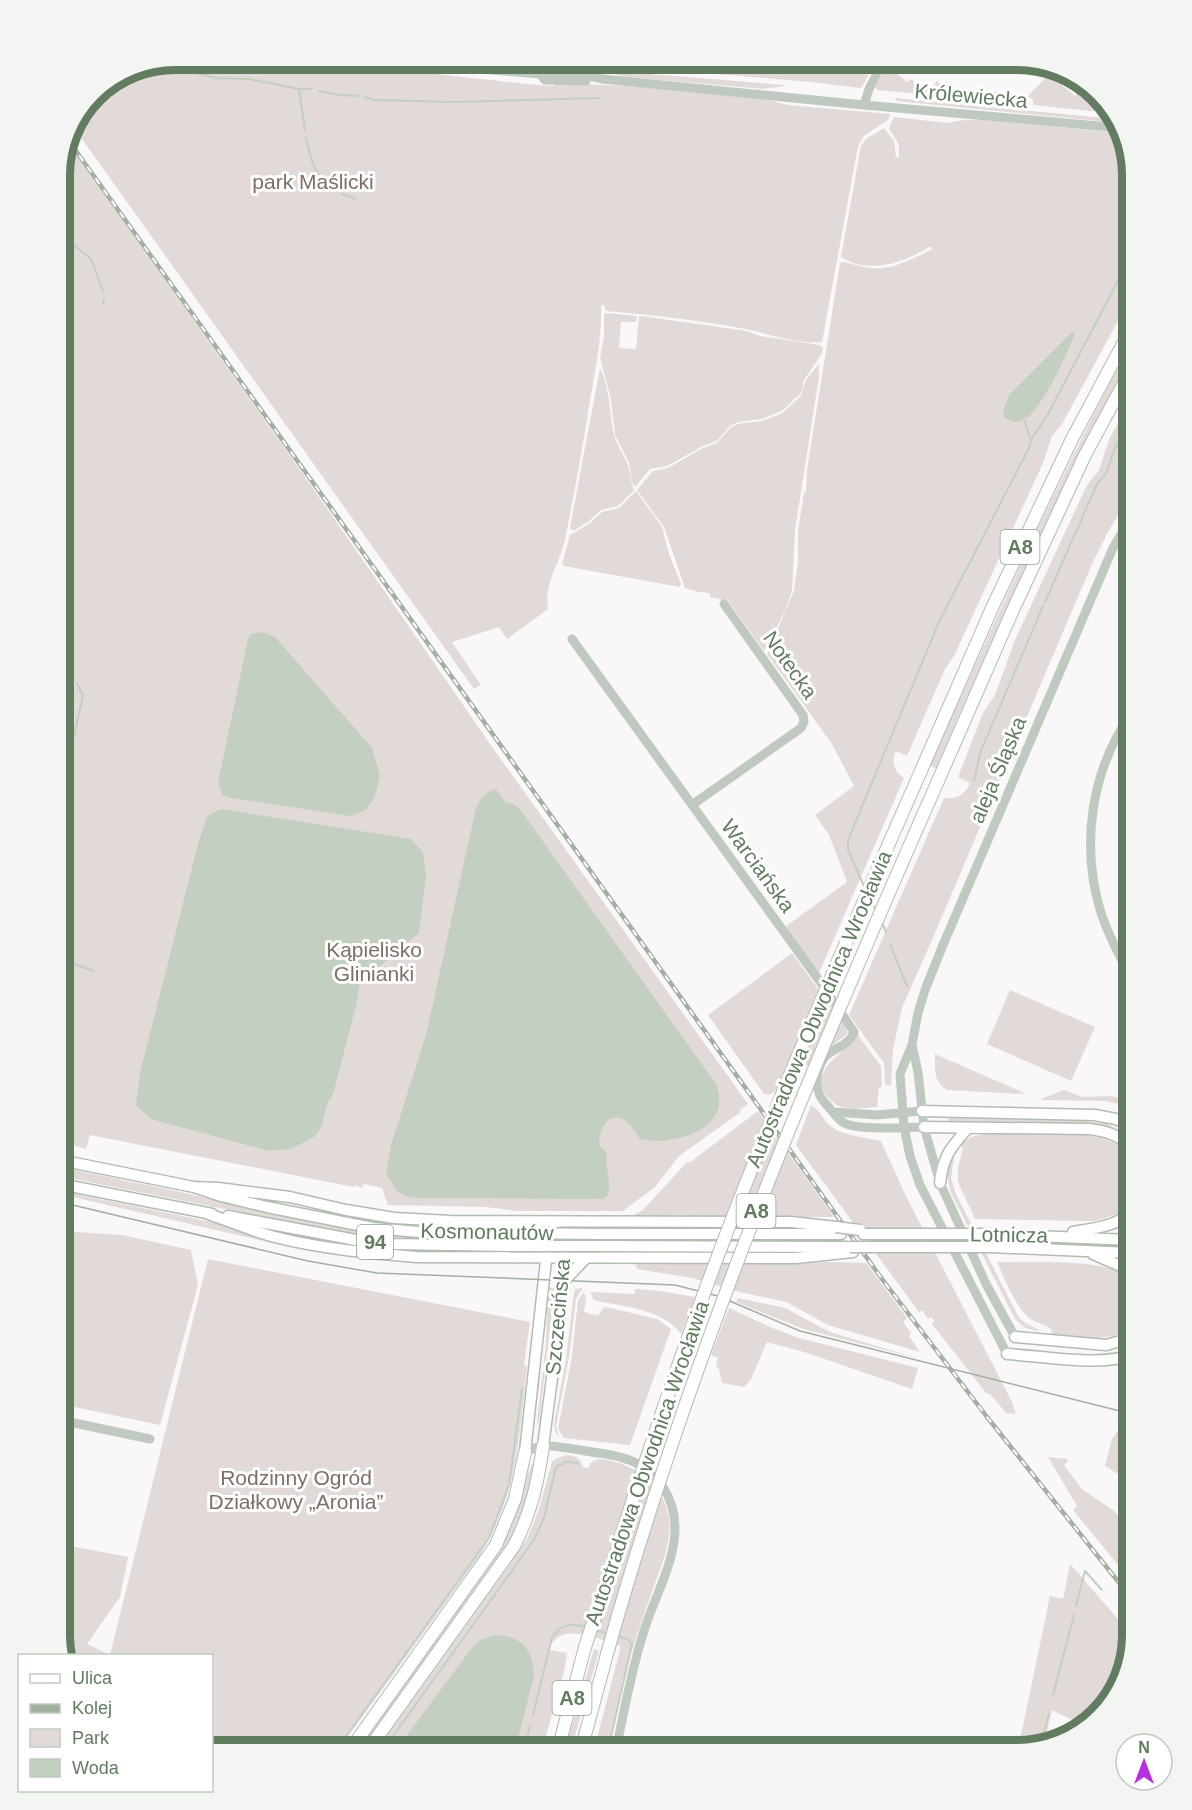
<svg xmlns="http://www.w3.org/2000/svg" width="1192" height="1810" font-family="Helvetica,sans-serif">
<rect width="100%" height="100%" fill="#faf7f8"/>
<path fill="#e1dad8" d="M176,60H327L358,65L357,70L372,72L374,68C434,72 493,82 554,86V83L627,86L756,97L788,105L890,114L889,119L864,136L858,146L822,342C797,344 770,334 745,329C699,320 652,315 606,311L604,305H601C602,337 596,368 590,400C583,447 574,493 565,540C559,565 544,583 548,609L507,639L499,627L452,642L481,685L474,689L77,132L94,94L132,69Z
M555,60H640L680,65L681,60H721L731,68L749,70L773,60H876L862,87L859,88L811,82Z
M890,60H897L891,69L907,82L911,79L918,84L925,85L928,83L933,86L937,81L941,85L931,95L877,90L875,87Z
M600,70L785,85V86L764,89L627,77L600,71Z
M1049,74L1075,96L1085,84L1110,113L1033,105V100L1028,96Z
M947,82L954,88L1020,94L1029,101V105L935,96Z
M896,98L1115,119L1119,123L896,101Z
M894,117L948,123C958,120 971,119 985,120L1122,133L1132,176V295L1062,424L1052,436L1043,463L954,656L945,669L907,756L896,751C891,762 894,772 904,778L819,973L785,927L847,882L829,835L815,815L854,786L832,744L767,654L794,591L798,562V531L804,493L806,492L807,470L840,263L844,262C876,270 881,272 912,259C919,255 927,253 933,248L929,247C903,263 869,275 841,257L861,146L866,139L884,128L894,141L896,157L899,158V145L889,128Z
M70,146L315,491L495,751L748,1104L740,1110L741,1112L679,1156L655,1187L623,1211H518L486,1207L388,1205L382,1188L364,1184L362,1188L355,1185L354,1187L90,1135L86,1149L60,1142V168Z
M607,313L637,316L636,322H621L619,348L636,349L639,316H641L747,331L760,336L820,345L823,348L821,355L804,380L802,392L783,410L762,419L738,422L730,426L717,441L703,446L667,466L650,469L635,487L632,482L629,463L615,435L611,399L600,358L604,336V314Z
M1132,341V353C1060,488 997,627 936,768L930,766C994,622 1058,479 1132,341Z
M819,364V376L795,530L792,591L785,611L764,651L728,601L710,597V593L698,592L685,588L664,527L637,490L653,471L668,468L703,448L717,443L731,427L738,424L762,421L781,414L801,396L806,380Z
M600,368C610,388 609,410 613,430C615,443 623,453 627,463C631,472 630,481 634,490L618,506L601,510L588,522L573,531L570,528Z
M1132,397V492L1109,530L1092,564L932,940L902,1008L893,1049L891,1086L885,1085L884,1063L849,1015L944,798C957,799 965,795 970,783L958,777L983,713L995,695L1015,640L1087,485L1099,470L1109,440Z
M636,491L662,527L669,554L681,584L680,587L564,566L562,564L570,535L589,524L602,512L619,508Z
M1132,792V903C1121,870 1122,825 1132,792Z
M792,953L847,1029V1034L778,1089L769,1095L764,1094L708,1015Z
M1010,990L1095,1027L1071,1081L987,1044Z
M857,1034L881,1066L882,1087H879L877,1107C857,1108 840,1114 826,1095C807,1067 852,1050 857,1034Z
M935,1054L1022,1092L1024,1094L947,1090C933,1082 935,1068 935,1054Z
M1064,1090L1083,1097L1111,1096L1132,1101V1107L1105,1101L1041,1100L1043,1098Z
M811,1105C819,1110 822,1117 828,1124C841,1136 865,1137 881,1141L905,1194L1012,1402L1016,1414L1006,1413L990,1394L986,1393L932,1324L934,1321L931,1317L928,1319L922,1310L919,1312L796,1145Z
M758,1111L834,1217H629L642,1211L688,1161L689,1163Z
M949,1118L1087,1121L1107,1124L1132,1134V1138L1116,1128L1097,1124L949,1122Z
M987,1133C1019,1133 1117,1124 1131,1158C1135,1167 1133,1185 1132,1194C1131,1211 1107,1219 1093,1221L975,1219L958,1182V1168L963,1148L960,1145L971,1137Z
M953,1153L954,1158L951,1178L956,1194L1018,1316C1024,1325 1034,1325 1040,1332L1025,1328L1015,1319L952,1195C946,1180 947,1168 953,1153Z
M60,1167L176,1191L252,1209L370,1232L437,1239L510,1240V1241L389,1239L361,1236L74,1179L60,1175Z
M60,1191L221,1224L273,1240L272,1243L60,1194Z
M60,1231L122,1235L191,1250L198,1285L160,1425L60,1404Z
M208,1259L530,1322L524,1365L527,1367C519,1438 518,1495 478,1558L338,1750H212V1656L110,1655Z
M827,1262L866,1263L907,1318L903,1322L911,1333L909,1336L920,1352L828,1325L786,1302L740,1292L692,1278L637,1269L635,1265L643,1263L793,1264Z
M997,1262C1029,1263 1109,1257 1132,1279V1326C1111,1345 1077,1336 1051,1334L1052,1330C1044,1323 1034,1323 1027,1316C1015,1305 1004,1278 997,1262Z
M548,1288H555L539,1422L537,1424L546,1342Z
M583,1288L576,1299L569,1357L556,1426L559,1437L555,1431L554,1424L566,1359L574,1293L575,1289Z
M635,1289L660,1291L695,1297L681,1334C662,1308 622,1307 594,1300L590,1292L635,1294Z
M584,1292L586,1298L584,1312L598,1316L604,1307L611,1308L657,1319L671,1329L630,1445L564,1438L558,1429L572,1356L578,1300Z
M738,1298L785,1308L830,1332L920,1359L803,1329L736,1302Z
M729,1308L772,1328L799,1338L918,1368L912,1389L804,1352L767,1342L751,1379L744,1387L722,1383L719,1369L716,1366L718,1358L711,1355Z
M1119,1418L1132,1421V1476L1118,1474L1105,1466L1112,1439L1119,1429L1117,1420H1119Z
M567,1455C576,1456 580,1458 583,1467L588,1468C593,1456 604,1459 615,1462C628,1465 641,1473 650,1482C684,1517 666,1552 652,1592C645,1610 639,1629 633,1648C622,1681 617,1716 609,1750H594L621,1646C602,1640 556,1619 550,1650L567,1653L564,1672L542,1750H375L527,1539L538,1512L552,1462L557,1458Z
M1048,1457L1067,1459L1068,1461L1064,1465L1082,1489L1114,1511L1132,1531V1582L1073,1510L1077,1506Z
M533,1462H535C531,1490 522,1514 511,1540L363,1750H356L493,1558Z
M60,1544L128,1557L120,1597L87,1644L106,1653V1655H65L60,1634Z
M1070,1564L1132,1635L1113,1698L1082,1725L1052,1710L1044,1744L1018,1750L1050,1596L1063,1599Z
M594,1649L599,1651L571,1750H565Z"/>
<path fill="#c3cfc0" d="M1072,332L1075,334C1062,364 1050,392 1029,417H1023L1019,422H1013L1005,418L1003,411L1009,395Z
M262,632L275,637L372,748L380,776L375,796L366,810L350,816L232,798L222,795L218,783L248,639L251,634Z
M496,789L505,802L513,804L520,809L716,1084C729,1116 702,1134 674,1139C668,1140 660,1142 655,1141C649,1141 646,1139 640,1139C636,1133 631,1124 624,1120C607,1110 599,1132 599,1145L607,1153C604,1168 612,1180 608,1195L604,1199L420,1198L406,1196L397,1191L386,1173L391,1145L426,1035L476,808C481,797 485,792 496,789Z
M221,809L411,839L423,852L426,875L419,933L360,983L356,1006L333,1094L327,1104L322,1126L314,1137L291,1149L269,1151L151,1119L136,1105L140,1073L198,844L207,816Z
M495,1635C523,1636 533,1650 534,1676L515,1750H396L471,1649L480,1640Z"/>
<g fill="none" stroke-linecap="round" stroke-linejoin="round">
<path stroke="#c3cfc0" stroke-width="2" d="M154,64L158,65
M166,67L218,78L249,79L299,89H311
M299,89L305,130
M319,91L340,95L358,96
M365,97L374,100L456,102L600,98
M306,138C312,164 313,174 336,190
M342,194L355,199
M60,234L91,259L103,291
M103,304L104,299
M1023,417L1031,440
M1045,602L1097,484L1107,472L1114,450L1132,415
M60,658L73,676
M974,781L980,753L1043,606
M60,798L83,696L77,683
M864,886L848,850V840L939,622L1029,448L1031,440L1047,416L1132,254
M870,899L876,910
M882,923L886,932
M890,944L907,986
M60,959L94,971
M1076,1605L1085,1571L1102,1590
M595,1630L610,1634
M1053,1695L1074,1615
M533,1715L552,1637C562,1624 571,1623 586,1627
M1041,1744L1049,1714
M336,1750L489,1538L509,1485L522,1389
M383,1750L534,1540L544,1518L556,1467L566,1462L578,1463
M524,1750L530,1726
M608,1750L632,1644L629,1640L618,1636"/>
<g stroke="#b2bcb1" stroke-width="13">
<path id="major" d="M922,1111L1095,1115L1116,1119L1132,1126
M924,1127L1089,1129C1106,1131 1119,1135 1132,1147
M60,1160L194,1187L221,1196L267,1207L373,1228L430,1233H510
M940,1183C943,1156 951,1147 968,1128
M60,1184L212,1214
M194,1187L218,1188L290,1197L346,1210L394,1218L450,1221L791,1222L836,1227
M206,1213C229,1221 252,1231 275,1237C322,1249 369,1253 416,1257L796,1258L853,1252
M228,1216L356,1240L393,1244L510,1246
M1073,1232C1094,1228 1118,1227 1132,1210
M602,1234H841
M863,1234H923
M983,1234L1132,1240
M601,1246L847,1247
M872,1247H929
M990,1247L1132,1253
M1093,1254L1132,1271
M565,1280L586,1258
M1015,1337L1106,1345L1124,1340L1132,1334
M1007,1354C1044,1356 1098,1367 1132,1355
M543,1446L565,1280L564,1254
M525,1452L548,1242L555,1227"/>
</g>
<g stroke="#b2bab1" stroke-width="14">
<path id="highway" d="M920,773L992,608L1072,439L1132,327
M938,781L1012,612L1085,455L1132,368
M350,1750L496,1545L515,1499L525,1452
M368,1750L514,1546C531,1513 538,1482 543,1446
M558,1750L585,1647L611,1568
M581,1750L607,1654"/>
</g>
<path stroke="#c0c9c0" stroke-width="9" d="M376,60L540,74C561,71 583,74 602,79L864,105L1121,128
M540,74L545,80L586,81
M540,74L542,60
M864,105L869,89L884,60
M572,639L821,983L854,1032C849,1048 827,1048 821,1063C815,1076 815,1092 825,1103C831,1109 837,1119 844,1123C860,1131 905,1127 924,1127
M692,805L801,728L804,722L803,715L724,604
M1132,979C1120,958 1109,936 1101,913C1080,845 1091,770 1132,712
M912,1045L918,1072L924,1127L940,1183L986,1284L1015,1337
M834,1112L877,1115L922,1111
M1007,1354L920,1185L910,1156L904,1127L900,1074L912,1045L918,1013L925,990L943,945L1113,548L1132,515
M60,1420L150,1439
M525,1452C530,1450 537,1447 542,1446C554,1444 592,1453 606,1454C630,1458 649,1466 663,1487C694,1535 657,1586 643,1634C631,1672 624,1711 616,1750"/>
<use href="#major" stroke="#fff" stroke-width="10"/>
<use href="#highway" stroke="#fff" stroke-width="12"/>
<path stroke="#a2afa1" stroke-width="1.5" d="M60,1202L308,1261L377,1273L675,1285L718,1296L800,1331L1132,1414"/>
<g stroke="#a2afa1" stroke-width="4.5">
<path id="rail" d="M71,144L882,1279L987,1417L1132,1599"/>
</g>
<use href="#rail" stroke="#fff" stroke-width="2" stroke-dasharray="7" stroke-linecap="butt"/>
<g stroke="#b2bcb1" stroke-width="13" stroke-linecap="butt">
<path id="major-bridge" d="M836,1227L860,1230
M510,1233L602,1234
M923,1234H983
M510,1246H601
M850,1247H872
M929,1247H990"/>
</g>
<g stroke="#b2bab1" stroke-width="14" stroke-linecap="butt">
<path id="highway-bridge" d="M611,1568C652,1438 696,1309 746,1183C801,1044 860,909 920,773
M607,1654C691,1353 812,1066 938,781"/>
</g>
<use href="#major-bridge" stroke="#fff" stroke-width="10"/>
<use href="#highway-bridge" stroke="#fff" stroke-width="12"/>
</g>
<g text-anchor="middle" stroke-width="6" stroke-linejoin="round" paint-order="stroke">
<g fill="#fff" stroke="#90a38f" stroke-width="1.5">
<rect x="1000.5" y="530" width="39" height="34" rx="4.5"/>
<rect x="736.5" y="1194" width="39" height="34" rx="4.5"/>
<rect x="357" y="1225" width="36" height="34" rx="4.5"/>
<rect x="552.5" y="1681" width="39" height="34" rx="4.5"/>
</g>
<g font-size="20" font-weight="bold" fill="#617c5f">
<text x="1020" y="554">A8</text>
<text x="756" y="1218">A8</text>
<text x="375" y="1249">94</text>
<text x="572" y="1705">A8</text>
</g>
<g font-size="21" fill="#617c5f" stroke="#fff">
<text transform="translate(971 96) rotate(5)" y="7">Królewiecka</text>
<text transform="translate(790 665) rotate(55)" y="7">Notecka</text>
<text transform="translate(998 770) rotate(-67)" y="7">aleja Śląska</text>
<text transform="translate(758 866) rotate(54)" y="7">Warciańska</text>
<text transform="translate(819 1009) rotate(-67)" y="7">Autostradowa Obwodnica Wrocławia</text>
<text transform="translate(487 1232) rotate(1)" y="7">Kosmonautów</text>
<text transform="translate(1009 1235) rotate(1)" y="7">Lotnicza</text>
<text transform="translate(558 1317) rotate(-85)" y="7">Szczecińska</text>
<text transform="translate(647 1463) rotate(-71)" y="7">Autostradowa Obwodnica Wrocławia</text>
</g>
<g font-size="21" fill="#7f6f67" stroke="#fff">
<text x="313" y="189">park Maślicki</text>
<text x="374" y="957">Kąpielisko<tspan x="374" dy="24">Glinianki</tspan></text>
<text x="296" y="1485">Rodzinny Ogród<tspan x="296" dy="24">Działkowy „Aronia”</tspan></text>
</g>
</g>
<path d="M0 0H1192V1810H0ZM175 70H1017A105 105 0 0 1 1122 175V1635A105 105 0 0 1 1017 1740H175A105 105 0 0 1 70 1635V175A105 105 0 0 1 175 70Z" fill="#f2f5f2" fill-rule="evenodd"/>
<path fill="none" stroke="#617c5f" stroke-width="8" d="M175 70H1017A105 105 0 0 1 1122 175V1635A105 105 0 0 1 1017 1740H175A105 105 0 0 1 70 1635V175A105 105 0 0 1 175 70Z"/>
<rect x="18" y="1654" width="195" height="138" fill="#ffffff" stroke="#c0cbbf" stroke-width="1.5"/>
<rect x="30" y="1674" width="30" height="9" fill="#ffffff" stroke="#c0cbbf" stroke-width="1.5"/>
<text x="72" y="1684" font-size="18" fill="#617c5f">Ulica</text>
<rect x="30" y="1704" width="30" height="9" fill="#a2afa1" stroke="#c0cbbf" stroke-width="1.5"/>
<text x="72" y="1714" font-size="18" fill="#617c5f">Kolej</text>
<rect x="30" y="1729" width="30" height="18" fill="#e1dad8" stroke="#c0cbbf" stroke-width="1.5"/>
<text x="72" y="1744" font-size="18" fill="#617c5f">Park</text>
<rect x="30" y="1759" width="30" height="18" fill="#c3cfc0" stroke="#c0cbbf" stroke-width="1.5"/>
<text x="72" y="1774" font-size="18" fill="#617c5f">Woda</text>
<g transform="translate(1144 1762)"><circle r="28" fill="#ffffff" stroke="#c0cbbf" stroke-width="1.5"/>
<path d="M0-4.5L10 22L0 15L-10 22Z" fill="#b62de4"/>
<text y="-9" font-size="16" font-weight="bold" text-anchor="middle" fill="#617c5f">N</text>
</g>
</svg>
